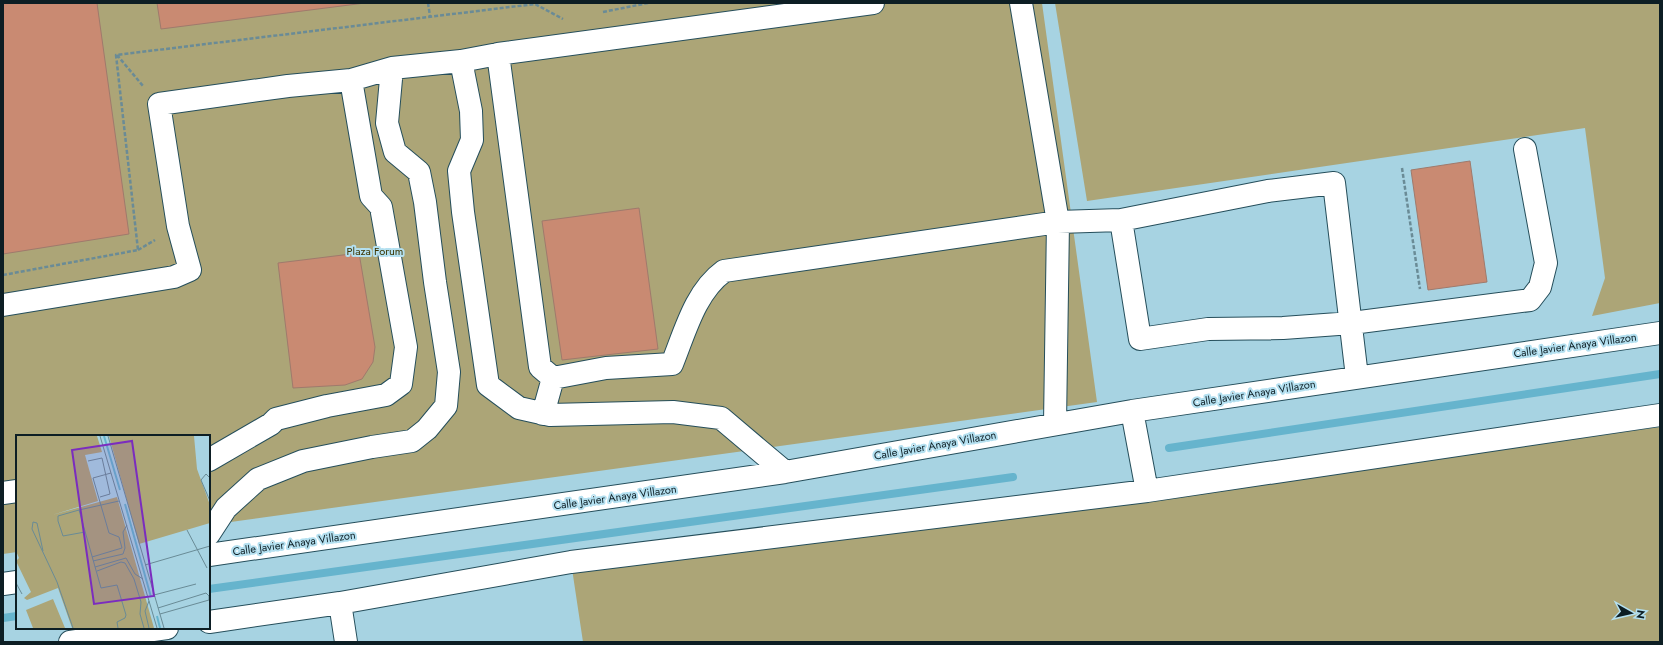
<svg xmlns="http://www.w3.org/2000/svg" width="1663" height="645" font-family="Jost,sans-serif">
<rect width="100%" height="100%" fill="#a7d3e2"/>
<path fill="#aca577" d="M3,3H1042L1097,402L209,525V436H17V552L3,554Z
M1055,3H1660V303L1592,316L1605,278L1585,128L1087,201Z
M1660,427V642H583L571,562Z"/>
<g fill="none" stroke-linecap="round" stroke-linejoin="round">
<path stroke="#66b4cd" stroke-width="8" d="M1169,448L1660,374
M209,589L1013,477
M3,618L17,616"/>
</g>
<path fill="#c98a72" stroke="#9f7a6c" d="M3,3H97L129,234L3,254Z
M157,3H365L161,29Z
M1470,161L1487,282L1428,290L1411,170Z
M639,208L658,349L562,360L542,221Z
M359,253L375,347L373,362L362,379L345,385L293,388L278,263Z"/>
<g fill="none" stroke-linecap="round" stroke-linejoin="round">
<g stroke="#254e5b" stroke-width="24">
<path id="minor" d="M1021,3L1058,222L1055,424
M498,54L540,367L553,378L606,368L672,364C685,332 695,292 724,271L1058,222L1121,220L1268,191L1334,183L1357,377
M461,61L471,111L472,140L459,171L463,212L488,385L519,408L550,415L673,412L721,418L785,472
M1121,220L1140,339L1208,329L1283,328L1352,323L1530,300L1540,287L1546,263L1525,149
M3,305L174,277L190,270L178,226L159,104L288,86L351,80L392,68L461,61L498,54L873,3
M1132,411L1147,491
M543,414L553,378
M209,460L271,424L276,419L327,406L386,395L401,384L406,347L381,207L371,196L351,80
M3,493L17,491
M209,534L226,508L258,479L303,461L372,447L412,441L427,429L446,406L449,372L435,282L425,202L419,172L395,152L387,123L392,68
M209,555L785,472L1132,411L1660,333
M3,584L17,582
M340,603L346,642
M209,622L340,603L571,562L1147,491L1660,415
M70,642L167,628"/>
</g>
<path stroke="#6a8b96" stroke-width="2.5" stroke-dasharray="4 2" stroke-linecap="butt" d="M428,3L430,16
M603,12L648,3
M117,55L143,86
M1402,168L1420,289
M138,250L155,240
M3,275L138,250L116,55L535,4L563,19"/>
<use href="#minor" stroke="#fff" stroke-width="22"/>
</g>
<g text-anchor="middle" stroke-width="4" stroke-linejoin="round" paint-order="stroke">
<g font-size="11" fill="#3b3400" stroke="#b4e0f0">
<text x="375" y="255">Plaza Forum</text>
</g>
<g font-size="11" fill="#0d1e24" stroke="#b4e0f0">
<text transform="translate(1575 345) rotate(-8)" y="4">Calle Javier Anaya Villazon</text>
<text transform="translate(1254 393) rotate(-9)" y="4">Calle Javier Anaya Villazon</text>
<text transform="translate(935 445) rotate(-10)" y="4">Calle Javier Anaya Villazon</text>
<text transform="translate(615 497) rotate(-8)" y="4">Calle Javier Anaya Villazon</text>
<text transform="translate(294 543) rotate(-8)" y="4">Calle Javier Anaya Villazon</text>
</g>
</g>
<g transform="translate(16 435)">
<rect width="194" height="194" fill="#a7d3e2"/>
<path d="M0,1H81L86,17L69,20L82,66L36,80L101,62L138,193H56L42,153L11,165L8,163L15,157L0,126L3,123L0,116ZM93,1H178L181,34L194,70V88L123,109ZM37,164L49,193H17L10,175Z" fill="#aca577"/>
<path fill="none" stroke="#66b4cd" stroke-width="2" d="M88,1L104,55M109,69L135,162M141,181L144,193"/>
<path fill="none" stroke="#698b96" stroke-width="1" d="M84,1L141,193M92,1L148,193M72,26L86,23L94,59L84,62M194,43L190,39L185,45L194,66M63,75L42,81V86L47,101L69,97M171,95L191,133M27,116L21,88L17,87L16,94L41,147L57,193M76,122L106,113L103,102L93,98L77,43L95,38M77,126L107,119L109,113L107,97L111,90M129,130L194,111M79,132L110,123L119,139L127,144M81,136L105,127L109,128L118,144L125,167L124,179L128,193M0,148L6,159M138,160L180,149M133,166L129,176L133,193M142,173L190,158L193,161V165L144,179M102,193L101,187L109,183L110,180L101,150L85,153L63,75L103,66"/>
<path fill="#7b2cbf" fill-opacity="0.15" stroke="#7b2cbf" stroke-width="2" d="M116,6L138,161L78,169L56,15Z"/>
<rect width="194" height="194" fill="none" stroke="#0d1e24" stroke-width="2"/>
</g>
<rect width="1663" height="645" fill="none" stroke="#0d1e24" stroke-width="8"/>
<g transform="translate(1631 613) rotate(98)" stroke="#b4e0f0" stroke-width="3" paint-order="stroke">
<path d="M0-3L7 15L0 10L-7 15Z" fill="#0d1e24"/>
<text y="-6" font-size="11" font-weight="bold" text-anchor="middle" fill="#0d1e24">N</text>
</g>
</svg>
